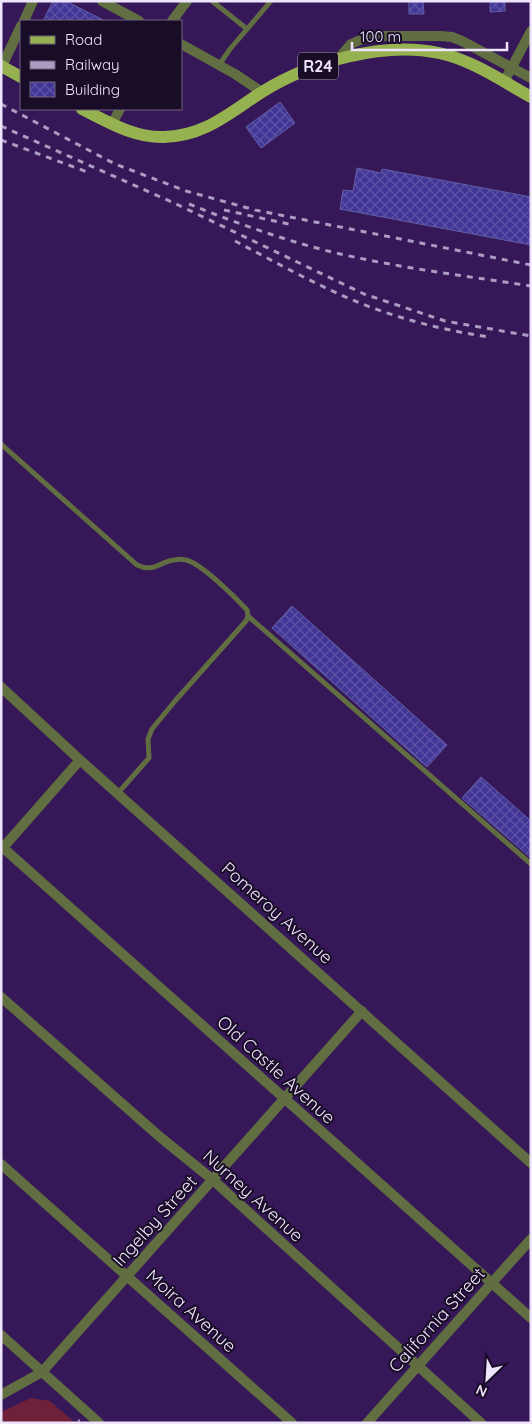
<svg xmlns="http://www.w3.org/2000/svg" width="532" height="1424" font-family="Quicksand,sans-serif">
<defs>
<pattern id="building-cross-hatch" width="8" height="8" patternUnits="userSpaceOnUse" patternTransform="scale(1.25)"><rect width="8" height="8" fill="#413596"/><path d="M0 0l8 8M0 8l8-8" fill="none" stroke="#5d52a6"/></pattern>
</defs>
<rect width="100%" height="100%" fill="#361757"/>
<path fill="#6f213c" d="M31,1398L50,1401L75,1423H1V1412Z"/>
<path fill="url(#building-cross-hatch)" stroke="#605fa6" d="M53,1H66L105,21H43Z
M409,1H423L424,14H409Z
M490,1H505V11L490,12Z
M280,102L295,123L261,148L246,127Z
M357,168L381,173L382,169L531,197V245L340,209L343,190L353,191Z
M292,606L447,745L427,767L272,628Z
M481,777L531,821V858L462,798Z"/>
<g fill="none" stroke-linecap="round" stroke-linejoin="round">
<path stroke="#9b88b2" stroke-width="2" stroke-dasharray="4 2.5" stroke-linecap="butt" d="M78,1423L80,1418"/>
<path stroke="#616e41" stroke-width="5" d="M212,1L247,29
M219,65L230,49L271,1
M1,444L137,565C154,573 159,562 174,560C178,559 183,559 186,560C201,563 236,598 247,610L248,616L246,621L175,701L152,729L148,739L149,758L118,793
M248,616L531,864"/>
<path stroke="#616e41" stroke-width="10" d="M102,1L139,21
M24,21L33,1
M172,21L187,1
M181,44L235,74L262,92
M338,59L351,44L370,36H441L452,37L462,41L531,78
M2,66L21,26
M504,82L531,31
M112,124L120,109
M1,687L80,760L531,1163
M1,846L531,1318
M1,850L80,760
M1,997L160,1137L213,1180L481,1423
M1,1164L292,1423
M1,1335L99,1423
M1,1395L42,1372L362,1011
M367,1423L531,1239"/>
<path stroke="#96b14f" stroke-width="12" d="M1,66L21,77
M82,109C108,122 134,138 164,137C205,136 229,113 262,92C310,62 383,41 439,53C472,60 502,81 531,97"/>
<path stroke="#ad9cc2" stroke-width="3" stroke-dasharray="6 6" stroke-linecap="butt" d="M1,104L115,164L186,191L255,210L531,265
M1,126L174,203L364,294L445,321L531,336
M1,140L90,173
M189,204C236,223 286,241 336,253C400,268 466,276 531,286
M224,210L293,225
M235,241C279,264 323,289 370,307C408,321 448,331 489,337"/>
</g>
<g text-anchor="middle" stroke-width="4" stroke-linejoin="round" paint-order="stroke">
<rect fill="#180c27" stroke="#aea4bd" stroke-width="1" x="298" y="52.5" width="40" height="27" rx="4"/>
<g font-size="16" font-weight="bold" fill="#eee5fd">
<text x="318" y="72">R24</text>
</g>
<g font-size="18" fill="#eee5fd" stroke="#180c27">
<text transform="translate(277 913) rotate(42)" y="6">Pomeroy Avenue</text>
<text transform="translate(276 1070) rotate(42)" y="6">Old Castle Avenue</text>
<text transform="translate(253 1196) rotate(42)" y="6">Nurney Avenue</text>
<text transform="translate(155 1221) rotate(-48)" y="6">Ingelby Street</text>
<text transform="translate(191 1311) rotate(42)" y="6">Moira Avenue</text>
<text transform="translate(437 1320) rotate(-48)" y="6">California Street</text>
</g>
</g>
<rect width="532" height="1424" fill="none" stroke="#eee5fd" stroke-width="5"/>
<rect x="20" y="20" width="162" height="90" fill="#180c27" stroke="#6e637d"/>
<rect x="30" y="36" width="25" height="8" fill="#96b14f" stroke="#6e637d"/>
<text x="65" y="45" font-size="15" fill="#eee5fd">Road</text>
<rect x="30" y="61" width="25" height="8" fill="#ad9cc2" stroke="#6e637d"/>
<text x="65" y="70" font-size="15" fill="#eee5fd">Railway</text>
<rect x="30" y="82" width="25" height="15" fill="url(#building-cross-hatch)" stroke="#6e637d"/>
<text x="65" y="95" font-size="15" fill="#eee5fd">Building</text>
<g transform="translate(487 1379) rotate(205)" stroke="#180c27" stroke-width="4" paint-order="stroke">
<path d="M0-4L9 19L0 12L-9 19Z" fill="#eee5fd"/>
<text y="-8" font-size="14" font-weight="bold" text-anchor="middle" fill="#eee5fd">N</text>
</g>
<path d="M352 42v8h155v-8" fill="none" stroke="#eee5fd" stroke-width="2.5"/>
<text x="360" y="42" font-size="15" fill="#eee5fd" stroke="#180c27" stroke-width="4" paint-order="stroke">100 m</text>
</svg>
